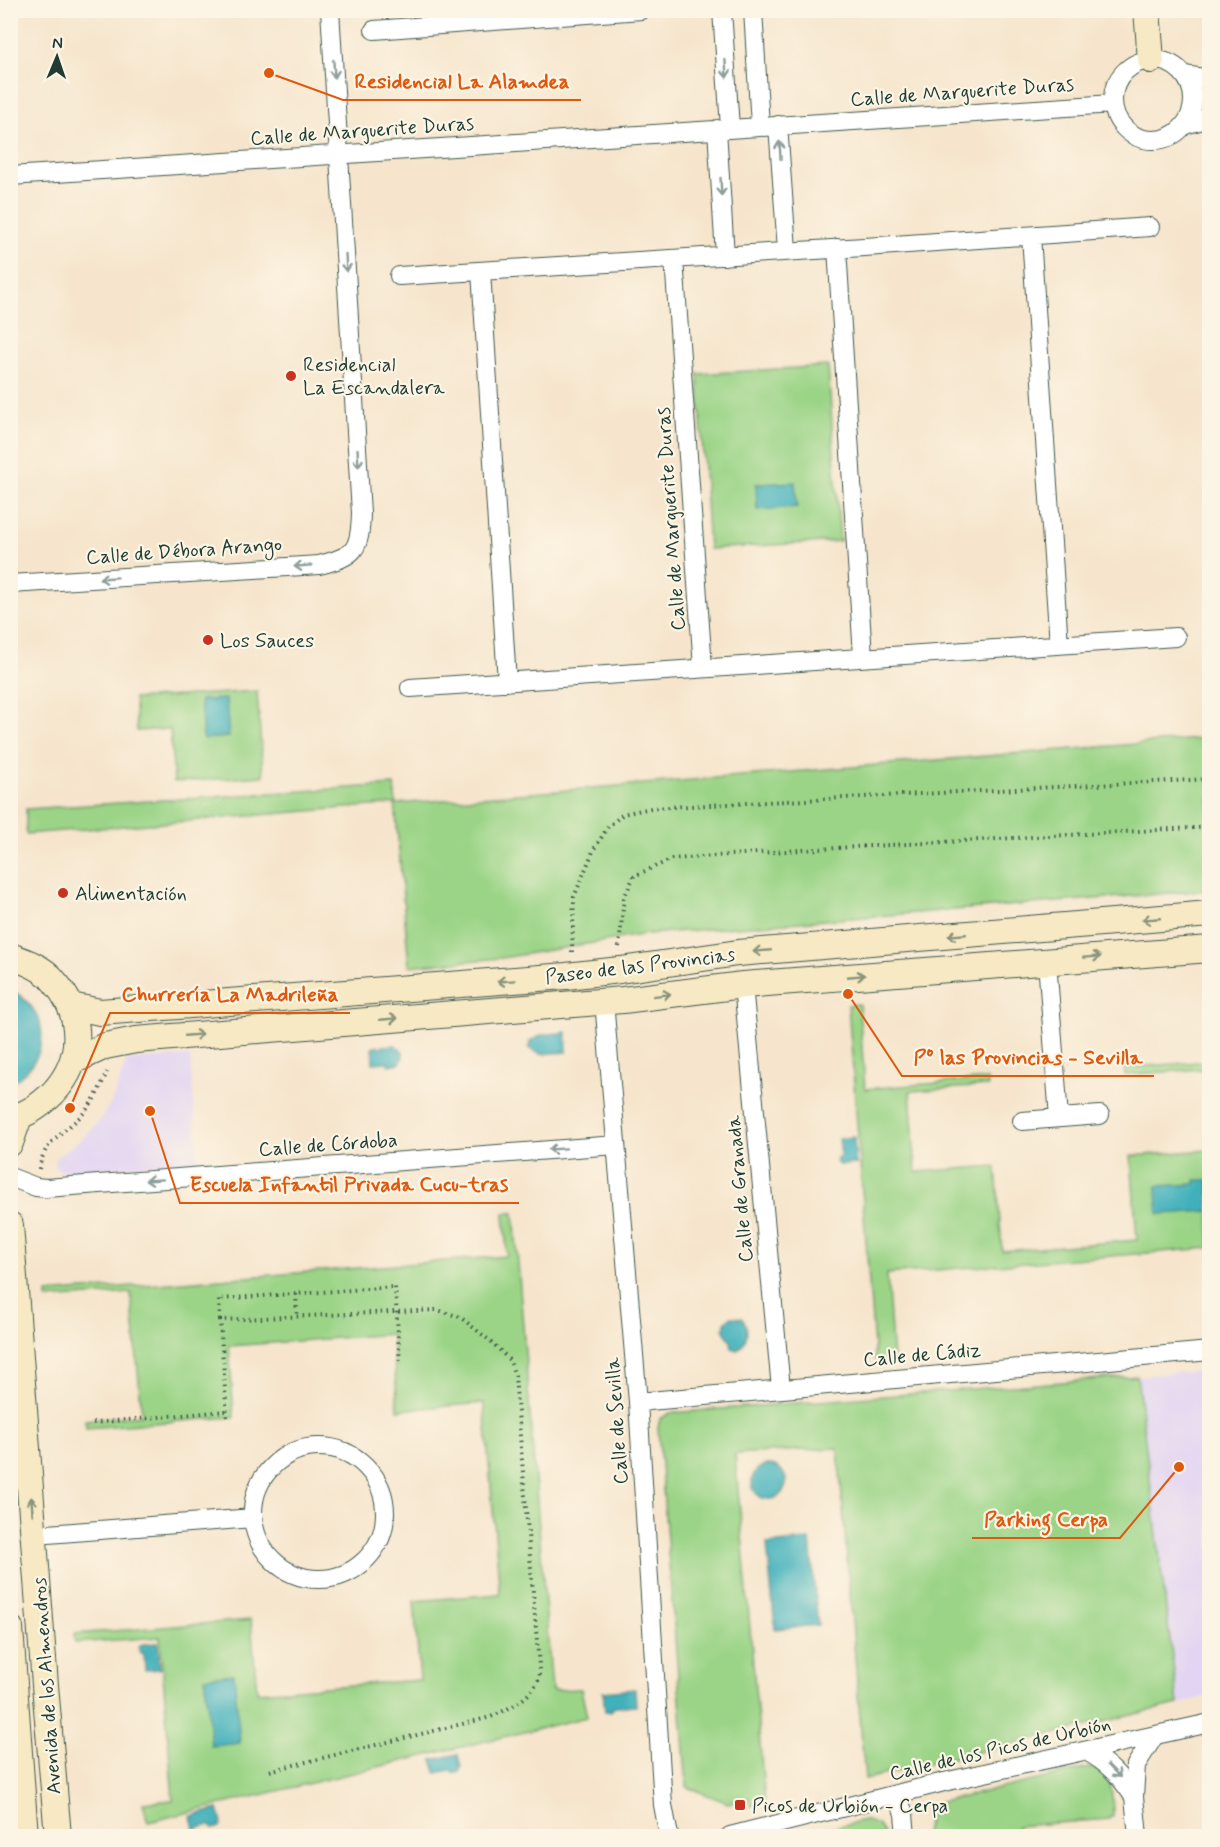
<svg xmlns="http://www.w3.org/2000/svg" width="1220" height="1847" font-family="Mynerve,sans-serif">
<rect width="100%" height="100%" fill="#fcf5e5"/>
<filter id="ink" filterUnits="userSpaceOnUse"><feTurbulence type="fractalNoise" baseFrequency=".0167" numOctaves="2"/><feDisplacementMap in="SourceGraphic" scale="12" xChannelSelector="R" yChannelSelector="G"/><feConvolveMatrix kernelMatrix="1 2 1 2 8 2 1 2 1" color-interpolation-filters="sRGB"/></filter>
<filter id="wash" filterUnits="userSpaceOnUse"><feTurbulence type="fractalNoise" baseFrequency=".008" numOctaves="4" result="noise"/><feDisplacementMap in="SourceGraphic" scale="24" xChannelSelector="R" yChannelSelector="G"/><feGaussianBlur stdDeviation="1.35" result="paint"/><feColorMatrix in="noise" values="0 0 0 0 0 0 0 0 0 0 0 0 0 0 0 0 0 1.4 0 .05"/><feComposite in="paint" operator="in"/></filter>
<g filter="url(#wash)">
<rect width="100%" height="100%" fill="#f6e5cc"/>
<path fill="#e2d4f3" d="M190,1056L198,1161L62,1172L57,1169L55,1166L56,1158L85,1136L100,1120L112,1101L127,1060Z
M1209,1370V1696L1178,1704L1137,1376Z"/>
<path fill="#9bd487" stroke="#5d885e" stroke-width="1.5" d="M828,366L840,541L709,549L698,374Z
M257,691L263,776L174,782L170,729L137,731L134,699Z
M1209,738V890L647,934L502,958L409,966L395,804L26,834V809L394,785L396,804Z
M859,1004L865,1089L987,1079L988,1086L910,1091L916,1172L996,1166L1002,1251L1137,1240L1131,1156L1208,1150L1203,1069L1125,1075L1124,1068L1209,1061V1248L887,1274L893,1360L875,1361L848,1005Z
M504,1213H514L552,1690L581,1689L587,1717L148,1822L143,1803L173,1800L160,1637L75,1643L74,1634L251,1620L257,1692L420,1680L414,1601L500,1594L484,1403L398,1410L392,1334L229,1346L234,1417L86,1428L85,1420L142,1415L131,1293L47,1299V1293L507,1256Z
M1137,1376L1178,1704L865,1779L838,1448L735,1454L765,1803L751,1806L749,1798L728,1803L687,1787L658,1428L660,1419L670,1413Z
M1088,1768C1115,1769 1112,1797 1113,1816H1109V1819L1017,1826V1836H925C926,1823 930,1809 942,1802Z
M864,1820L878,1825L885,1836H797Z"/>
<path fill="#41b1bb" stroke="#307778" stroke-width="1.5" d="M795,482L797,507L757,510L756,484Z
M226,699L229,737L203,739L200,700Z
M11,990C53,1013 51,1059 11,1083Z
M566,1032L567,1052L540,1054L529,1048L530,1041L542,1035Z
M395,1045L403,1052V1058L400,1063L389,1065L388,1062L373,1063L372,1047Z
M854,1137L856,1164L839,1165L836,1162L837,1158L841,1155L839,1139Z
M1195,1180H1209V1211L1158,1214L1157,1186L1195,1184Z
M732,1317L742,1318C750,1328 748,1343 737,1350L732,1348L731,1341L724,1331L725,1322Z
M752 1482a17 17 0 1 1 34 0a17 17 0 1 1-34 0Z
M810,1540L818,1625L775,1629L767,1544Z
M158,1643L160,1669L145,1670L144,1654L139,1652V1647L142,1644Z
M234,1674L240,1743L211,1746L205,1677Z
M635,1689L636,1706L614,1707L611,1712L605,1711L603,1692Z
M458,1754L461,1768L459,1772L455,1773L451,1770L436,1773L432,1760Z
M218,1809L222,1823L220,1827L214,1829L210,1825L194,1829L191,1816Z"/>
</g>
<g filter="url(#ink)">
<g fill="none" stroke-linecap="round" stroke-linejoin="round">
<g stroke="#3f564b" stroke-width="20">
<path id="street" d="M722,10L730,128
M753,10L760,126
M374,30L641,10
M1113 100a40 40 0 1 1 80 0a40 40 0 1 1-80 0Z
M1184,75L1210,79
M778,125L787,250
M1184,125L1210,118
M717,129L725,256
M10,176L1113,104
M1031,236L1059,645
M837,248L863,657
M674,259L703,668
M481,271L507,682
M399,276L880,246L1150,227
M10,584L319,565C355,556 360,551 361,513L330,10
M410,688L1176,637
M1047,961L1059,1118
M743,985L781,1389
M604,1001L638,1402L663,1805L669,1836
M1022,1121L1100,1115
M10,1177L36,1187L46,1188L616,1145
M638,1402L1210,1351
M253 1513a66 66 0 1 1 132 0a66 66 0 1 1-132 0Z
M35,1535L253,1518
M1086,1751C1108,1763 1121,1777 1134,1797
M897,1794L904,1814L906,1836
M730,1836L944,1782L1210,1723
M1138,1836L1134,1797L1136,1765L1155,1735"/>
</g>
<g stroke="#3f564b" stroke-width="28">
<path id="secondary" d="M1147,10L1151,60
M10,956C25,961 44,968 54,981C84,1015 84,1060 53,1093C41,1105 28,1115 10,1118
M71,1006L100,1012L566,976L620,970L738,953L1210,914
M73,1061L105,1046L136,1040L623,1000L743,985L1210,949
M10,1143L19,1117
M10,1225L45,1685L58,1836
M10,1628L25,1836"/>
</g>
<path stroke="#3f564b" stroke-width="4" stroke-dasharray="1.5 4.5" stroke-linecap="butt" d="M619,947L624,898L634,876L672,859L801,850L1210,827
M572,952L574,897L594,849L608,827L623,814L651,808L1210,779
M39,1169C45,1136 69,1132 87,1109C96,1098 102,1084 107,1072
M296,1294L297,1316
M220,1320L219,1299L395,1287L400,1365
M227,1417L220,1320L437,1310L460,1317L493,1343L510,1361L515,1376L540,1677C530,1699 512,1707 491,1717L269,1771
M93,1423L226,1411"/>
<use href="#street" stroke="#fff" stroke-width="18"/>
<use href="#secondary" stroke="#f6e9c3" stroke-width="26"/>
</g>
<defs><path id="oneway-shaft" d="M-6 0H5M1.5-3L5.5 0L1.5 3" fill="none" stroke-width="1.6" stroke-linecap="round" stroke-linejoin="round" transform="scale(1.5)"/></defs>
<g stroke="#8f9e9a">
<use href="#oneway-shaft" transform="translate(334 69) rotate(86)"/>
<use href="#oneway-shaft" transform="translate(726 69) rotate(86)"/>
<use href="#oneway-shaft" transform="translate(780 150) rotate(-94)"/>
<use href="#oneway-shaft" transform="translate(721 187) rotate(87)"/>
<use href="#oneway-shaft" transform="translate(346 263) rotate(87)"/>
<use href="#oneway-shaft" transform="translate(358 458) rotate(87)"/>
<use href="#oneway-shaft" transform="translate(303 566) rotate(176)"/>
<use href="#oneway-shaft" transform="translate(108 578) rotate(176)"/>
<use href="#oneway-shaft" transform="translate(557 1149) rotate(176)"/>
<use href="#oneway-shaft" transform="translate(154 1180) rotate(176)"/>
<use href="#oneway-shaft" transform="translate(1114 1771) rotate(45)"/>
</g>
<g stroke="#8a937c">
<use href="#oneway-shaft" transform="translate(1151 919) rotate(175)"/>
<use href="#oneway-shaft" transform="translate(957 935) rotate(175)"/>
<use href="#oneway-shaft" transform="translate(762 951) rotate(175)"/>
<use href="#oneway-shaft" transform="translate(1092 957) rotate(-4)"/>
<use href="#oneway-shaft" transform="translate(856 976) rotate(-5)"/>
<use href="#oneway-shaft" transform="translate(506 981) rotate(176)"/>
<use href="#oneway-shaft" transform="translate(662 995) rotate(-7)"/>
<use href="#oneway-shaft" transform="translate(389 1019) rotate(-5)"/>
<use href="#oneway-shaft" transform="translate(194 1035) rotate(-5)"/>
<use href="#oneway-shaft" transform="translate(32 1506) rotate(-94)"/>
</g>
</g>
<g fill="#c8321e" stroke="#fcf5e5" stroke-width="2">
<circle cx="291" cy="376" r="6"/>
<circle cx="208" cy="640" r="6"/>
<circle cx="63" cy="893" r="6"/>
<rect x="734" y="1799" width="12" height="12" rx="3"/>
</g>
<g text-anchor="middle" stroke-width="4.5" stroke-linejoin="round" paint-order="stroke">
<g font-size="20" fill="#1f3d34" stroke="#fcf5e5">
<text transform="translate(962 91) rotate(-4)" y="7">Calle de Marguerite Duras</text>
<text transform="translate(362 130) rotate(-4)" y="7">Calle de Marguerite Duras</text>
<text transform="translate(670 519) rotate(-94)" y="7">Calle de Marguerite Duras</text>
<text transform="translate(184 550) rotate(-4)" y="7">Calle de Débora Arango</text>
<text transform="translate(640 965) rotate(-7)" y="7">Paseo de las Provincias</text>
<text transform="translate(328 1144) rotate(-4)" y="7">Calle de Córdoba</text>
<text transform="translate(739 1189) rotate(-95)" y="7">Calle de Granada</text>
<text transform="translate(922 1354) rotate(-5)" y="7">Calle de Cádiz</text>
<text transform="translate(616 1421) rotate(-94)" y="7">Calle de Sevilla</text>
<text transform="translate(46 1686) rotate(-94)" y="7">Avenida de los Almendros</text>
<text transform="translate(1000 1748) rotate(-13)" y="7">Calle de los Picos de Urbión</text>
</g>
<g font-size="20" fill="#1f3d34" stroke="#fcf5e5" text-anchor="start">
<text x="303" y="371">Residencial<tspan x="303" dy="23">La Escandalera</tspan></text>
<text x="220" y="647">Los Sauces</text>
<text x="75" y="900">Alimentación</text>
<text x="752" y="1812">Picos de Urbión - Cerpa</text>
</g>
</g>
<path fill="none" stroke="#de580e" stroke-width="2" d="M269 73L343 100H581M70 1108L110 1013H350M848 994L902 1076H1154M150 1111L180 1203H519M1179 1467L1120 1538H972"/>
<g fill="#de580e" stroke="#fcf5e5" stroke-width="2">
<circle cx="269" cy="73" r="6"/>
<circle cx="70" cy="1108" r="6"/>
<circle cx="848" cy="994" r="6"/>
<circle cx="150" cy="1111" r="6"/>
<circle cx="1179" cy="1467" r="6"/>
</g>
<g font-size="21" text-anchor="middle" font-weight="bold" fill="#de580e" stroke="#fcf5e5" stroke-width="4.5" stroke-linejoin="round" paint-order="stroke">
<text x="462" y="88">Residencial La Alamdea</text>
<text x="230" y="1001">Churrería La Madrileña</text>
<text x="1028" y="1064">Pº las Provincias - Sevilla</text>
<text x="349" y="1191">Escuela Infantil Privada Cucu-tras</text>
<text x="1046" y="1526">Parking Cerpa</text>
</g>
<rect width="1220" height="1847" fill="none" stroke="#fcf5e5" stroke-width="36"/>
<g transform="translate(57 57) rotate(2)" stroke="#fcf5e5" stroke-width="4.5" paint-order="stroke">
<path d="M0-4.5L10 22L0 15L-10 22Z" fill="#1f3d34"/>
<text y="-9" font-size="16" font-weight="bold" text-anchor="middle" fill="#1f3d34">N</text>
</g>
</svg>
